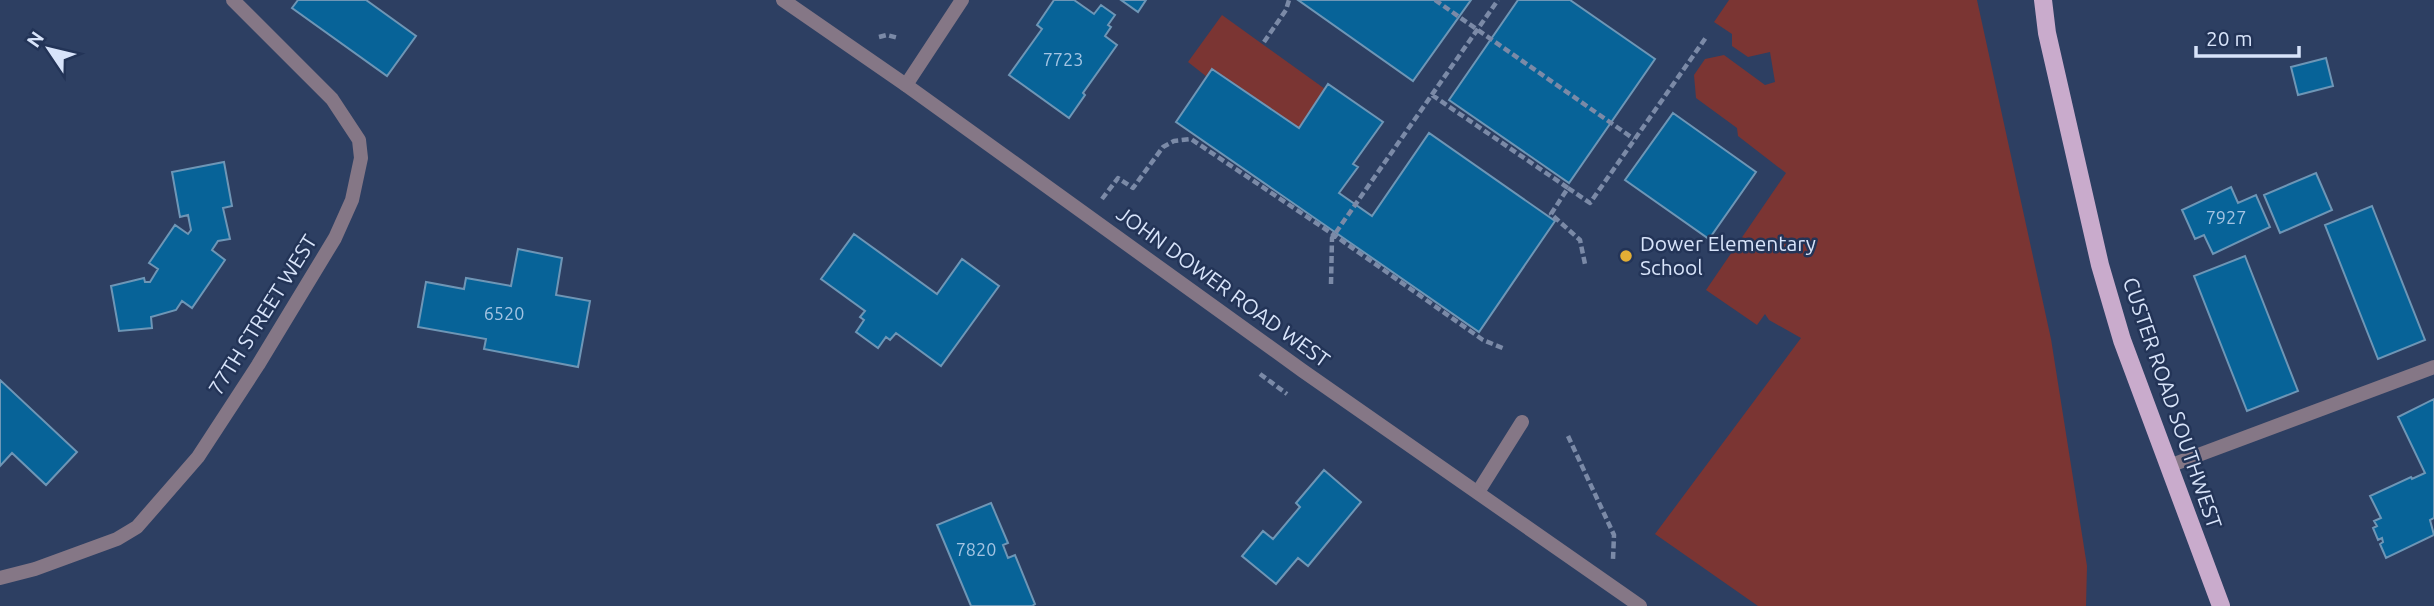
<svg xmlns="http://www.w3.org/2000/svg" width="2434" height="606" font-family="Ubuntu,sans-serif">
<rect width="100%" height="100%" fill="#2d3f62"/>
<path fill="#7b3533" d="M1729,0H1977L2051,339L2087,566L2086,606H1758L1655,534L1801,338L1769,320L1765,314L1757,325L1706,290L1786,173L1738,136L1737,128L1696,98L1694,75L1705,59L1724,55L1765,85L1775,82L1770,52L1748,57L1732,46V34L1714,22Z
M1222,15L1325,89L1299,128L1213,69L1207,77L1188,62Z"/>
<path fill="#076398" stroke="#6e96b6" stroke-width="2" d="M298,0H366L416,36L387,76L292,8Z
M1054,0H1074L1094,14L1101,5L1115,15L1108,25L1111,27L1105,36L1117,45L1083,93L1085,95L1069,118L1009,75L1042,29L1037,25Z
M1121,0H1146L1138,12Z
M1298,0H1471L1413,81Z
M1518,0H1570L1655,59L1569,183L1449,100Z
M2326,58L2333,86L2298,95L2291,67Z
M1212,69L1299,128L1328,84L1383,122L1353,164L1358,167L1339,193L1372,216L1429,133L1555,221L1479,332L1176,122Z
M1673,113L1756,172L1709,239L1625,180Z
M224,162L232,206L223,208L230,239L218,241L212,250L225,260L192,308L182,301L176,310L151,317L152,328L119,331L111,286L144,278L145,282H150L158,269L149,263L175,225L188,234L191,230L188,215L180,217L172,172Z
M2316,173L2332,210L2280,233L2264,195Z
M2231,187L2238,203L2256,195L2270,227L2213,254L2204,235L2195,239L2182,210Z
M2372,206L2425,340L2378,359L2325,225Z
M854,234L937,294L962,259L999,286L941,366L896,333L890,340L886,337L878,348L856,332L864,320L860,317L865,311L821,279Z
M518,249L562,258L556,295L590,301L578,367L484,349L486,339L418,327L426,282L464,289L466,278L511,286Z
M2245,256L2298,391L2247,411L2194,276Z
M0,380L77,452L46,485L12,453L0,466Z
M2434,399V518L2430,520L2434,535L2386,558L2380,544L2383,542L2382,538L2378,540L2373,528L2377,526L2374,521L2381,518L2370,496L2411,477L2412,479L2425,473L2398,417Z
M1324,470L1361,502L1308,566L1298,558L1276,584L1242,556L1263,531L1273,539L1300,507L1296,503Z
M991,503L1008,543L1003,545L1008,558L1015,555L1035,604L1032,606H971L937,525Z"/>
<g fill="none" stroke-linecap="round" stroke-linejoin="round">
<path stroke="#7b8aa7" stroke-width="4.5" stroke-dasharray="7 3.5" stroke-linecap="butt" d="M1435,0L1634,139
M879,37L887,35L898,38
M1264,42L1286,10L1289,0
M1432,95L1568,188L1551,214L1580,240L1585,264
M1568,188L1590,203L1707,36
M1102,199L1118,178L1133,188L1163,147L1174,141L1191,139L1334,235L1483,340L1505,349
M1331,284L1332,238L1498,0
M1260,374L1287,394
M1568,436L1614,535L1613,559"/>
<path stroke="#857786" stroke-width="14" d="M2169,466L2434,367
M1478,492L1522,422"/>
<path stroke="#857786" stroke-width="14" d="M906,85L962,0
M0,578L35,569L117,539L137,527L198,457L258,365L335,238L352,200L361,158L359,140L332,99L233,0"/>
<path stroke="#857786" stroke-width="14" d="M783,0L906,85L1303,371L1640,606"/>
<path stroke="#c9abcc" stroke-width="18" d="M2043,0L2047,33L2100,265L2122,340L2221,606"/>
</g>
<circle fill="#e3ae35" stroke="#233457" stroke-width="2.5" cx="1626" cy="256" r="7"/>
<g text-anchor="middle" stroke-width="5" stroke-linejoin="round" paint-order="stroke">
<g font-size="18" fill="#a4c4e2">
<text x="1063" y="66">7723</text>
<text x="2226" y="224">7927</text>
<text x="504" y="320">6520</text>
<text x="976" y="556">7820</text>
</g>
<g font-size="21" fill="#d8e4fa" stroke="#233457" text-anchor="start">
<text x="1640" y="251">Dower Elementary<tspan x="1640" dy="24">School</tspan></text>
</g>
<g font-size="21" fill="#d8e4fa" stroke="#233457">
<text transform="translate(1223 287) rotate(36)" y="7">JOHN DOWER ROAD WEST</text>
<text transform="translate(263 315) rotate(-58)" y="7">77TH STREET WEST</text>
<text transform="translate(2172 403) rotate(71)" y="7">CUSTER ROAD SOUTHWEST</text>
</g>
</g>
<g transform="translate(49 49) rotate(305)" stroke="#233457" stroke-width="5" paint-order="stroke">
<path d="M0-5L12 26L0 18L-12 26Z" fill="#d8e4fa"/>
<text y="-10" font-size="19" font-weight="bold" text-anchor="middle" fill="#d8e4fa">N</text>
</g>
<path d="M2196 46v10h103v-10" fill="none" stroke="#d8e4fa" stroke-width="3.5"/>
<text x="2206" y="46" font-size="21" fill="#d8e4fa" stroke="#233457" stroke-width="5" paint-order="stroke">20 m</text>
</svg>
